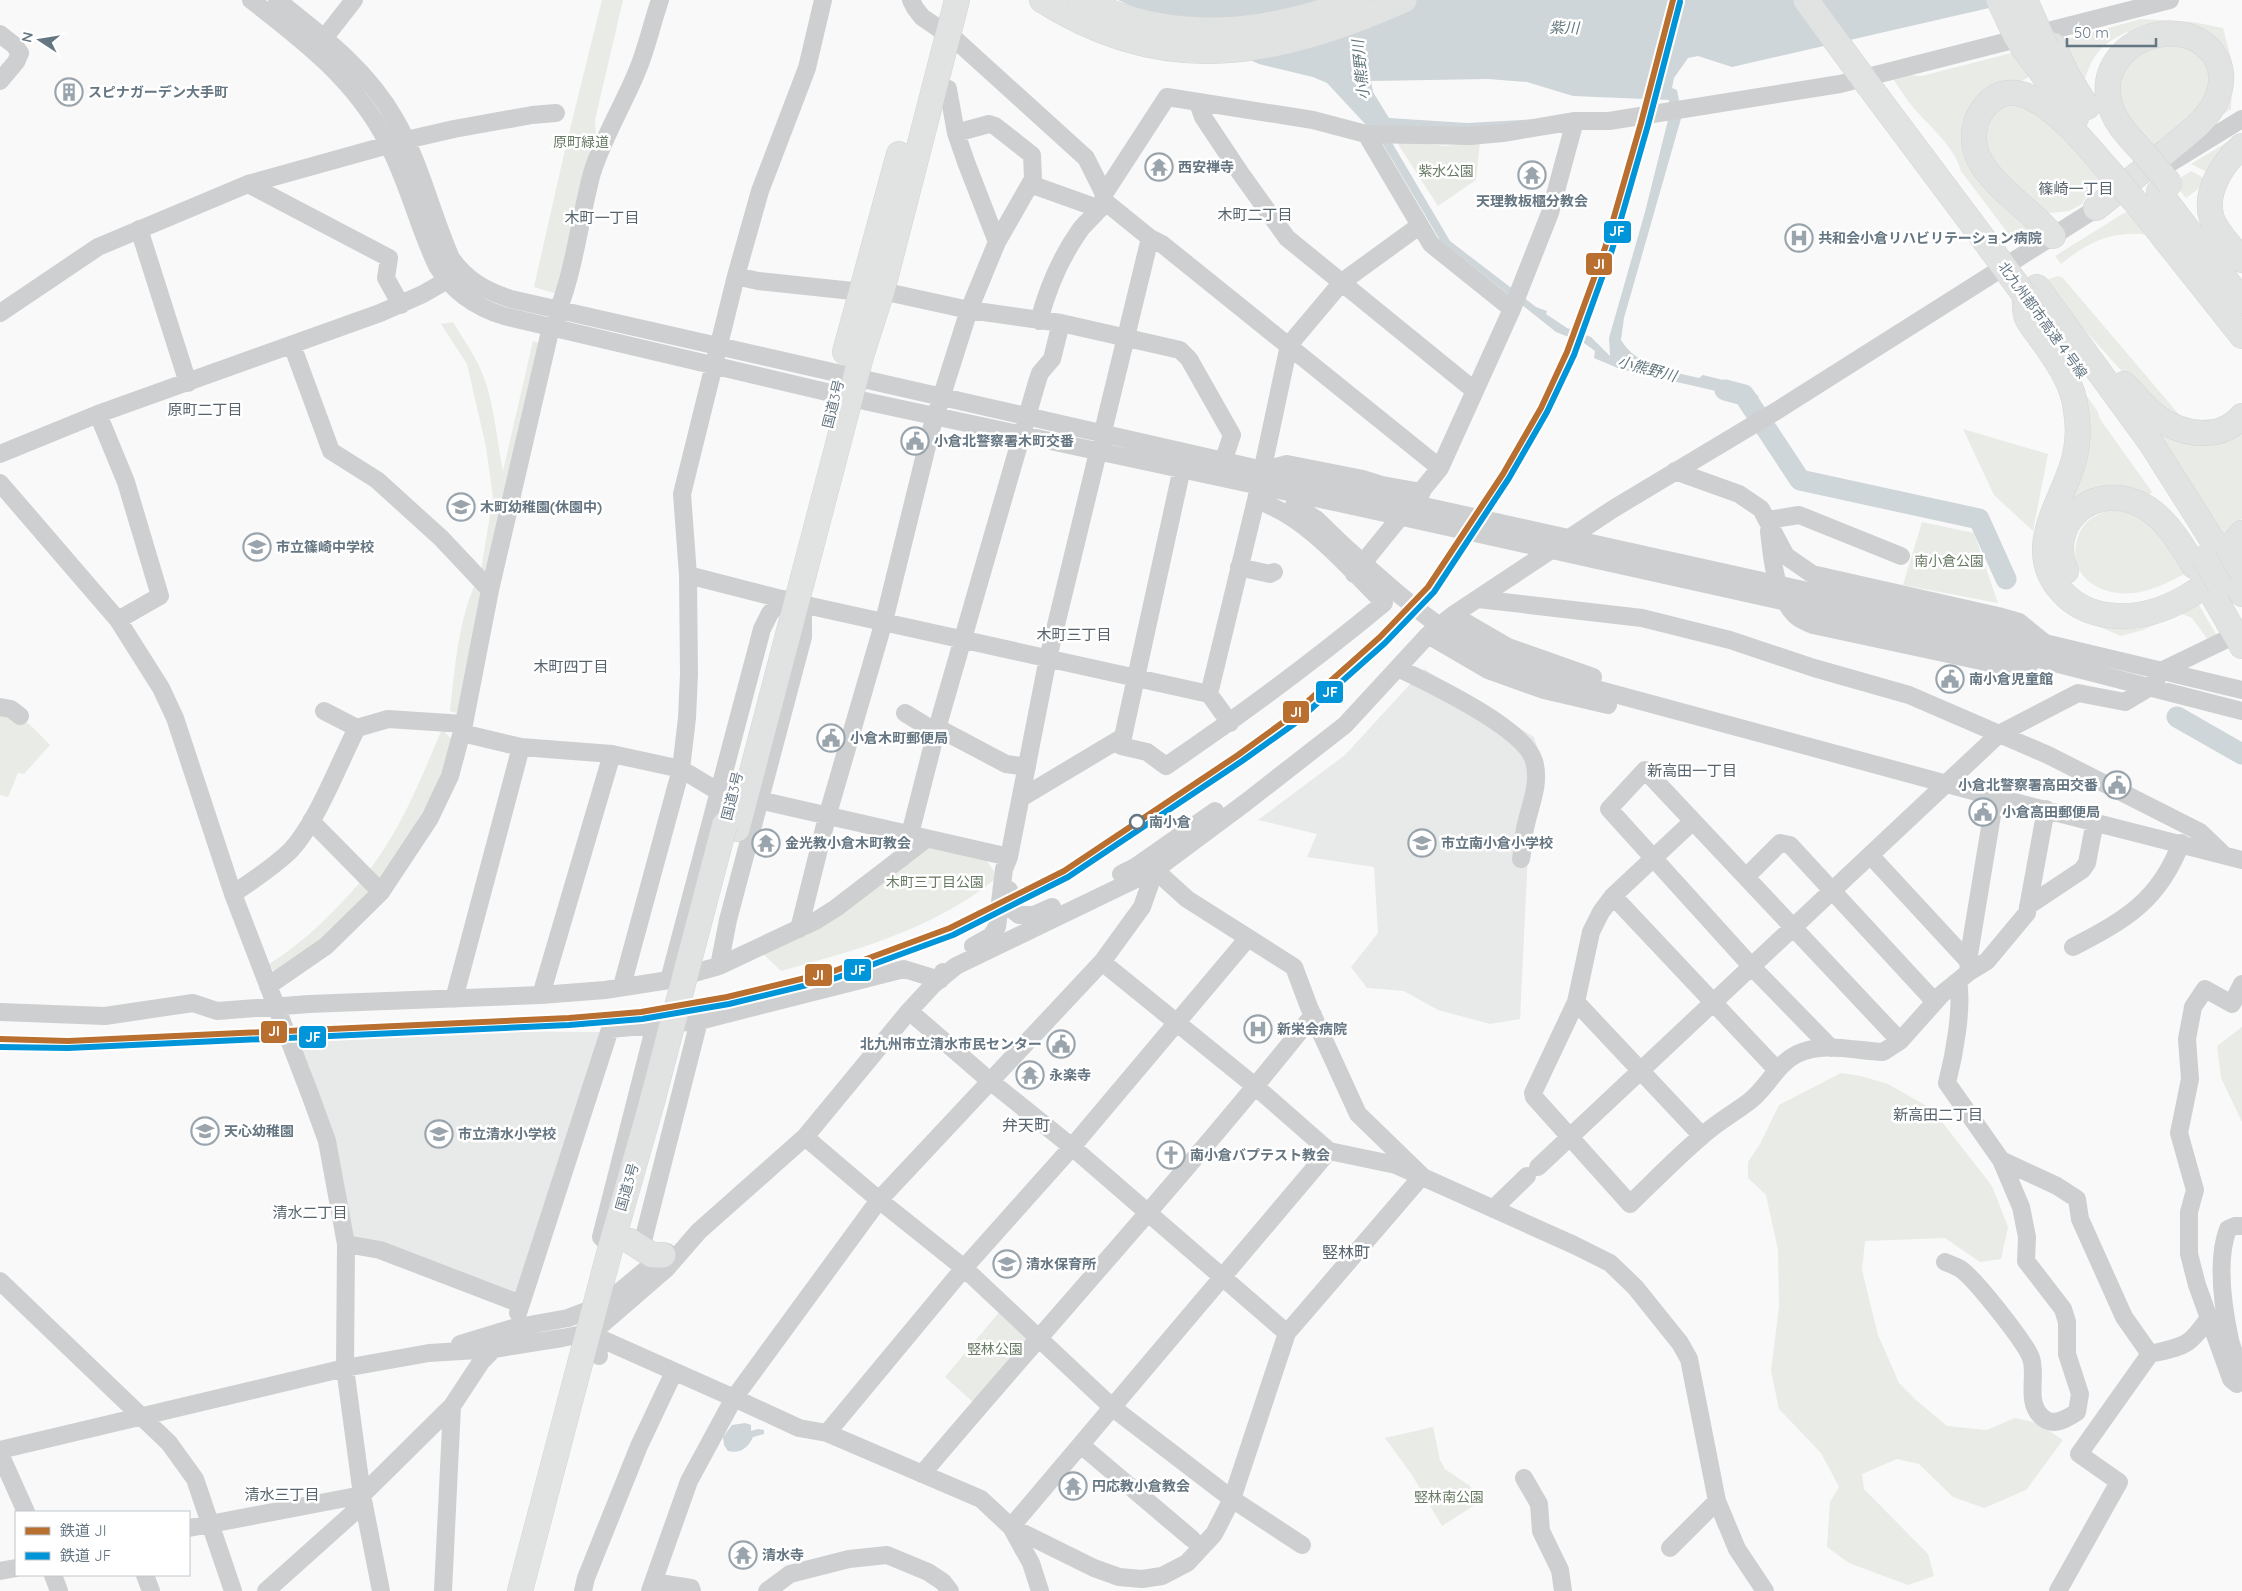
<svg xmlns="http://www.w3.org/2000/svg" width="2242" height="1591" font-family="Quicksand,'Noto Sans JP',sans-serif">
<rect width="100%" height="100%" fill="#f9f9f9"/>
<path fill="#e8e9e9" d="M1424,669L1534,737L1544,770L1528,853L1520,1019L1490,1024L1438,1010L1404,991L1367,988L1351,967L1378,933L1374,867L1307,857L1317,834L1258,820L1345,755Z
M293,1030L602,1032L517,1296L352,1238Z"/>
<path fill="#e8ebe6" d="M602,0H623L595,120L596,141L557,294L534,287L566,145Z
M2141,19L2193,22L2223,28L2233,66L2231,109L2224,114L2219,107V53L2136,36L2127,32C2099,45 2091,57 2083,86L2060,41Z
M2159,43L2196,50L2213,74L2198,115L2148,153L2115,92L2134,53Z
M2015,52L2030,76L2015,85L1962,145C1970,185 2000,190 2024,217C2028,221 2030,229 2032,234L2016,244L1961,171C1955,149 1934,130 1919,114C1909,104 1901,90 1893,79L1907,75L1922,76Z
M2018,105L2054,122L2102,179L2094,185L2082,204L2069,211L2050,213L2043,211L1984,156V122L2000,107Z
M2242,133V140L2207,172L2191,164Z
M1396,141L1445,146L1480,142L1476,180L1438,206Z
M2191,171L2204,178L2198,189L2186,198L2173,182Z
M2130,212L2149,235C2113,230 2088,242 2061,264L2055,256L2124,213Z
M2058,276L2063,278L2182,418L2187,420L2230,419L2195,427L2151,404L2083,328L2044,281Z
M453,322C465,342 479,361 486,383C495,412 497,442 503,471L533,341L542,344L488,574L481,570L493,497L486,447L467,364L441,324Z
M2085,394L2097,410L2100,419L2152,492L2145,498L2062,513Z
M2151,420L2242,429V518L2226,546Z
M1963,429L2048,454L2033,531L1994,495Z
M2111,509L2127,510L2150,524L2188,572C2167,583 2144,596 2119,593C2093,591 2071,573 2076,545C2077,537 2081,528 2087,522C2094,516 2102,512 2111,509Z
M1922,522L1974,533L1998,603L1903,585Z
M476,582L485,591L465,692L457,713L450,711C455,669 458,621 476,582Z
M2195,598L2217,636L2208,640L2192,618L2180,613L2143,630L2121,636L2090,623Z
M0,711C20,711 36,731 50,745L24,774L18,773L8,797L0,795Z
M442,729L454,742C435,797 410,835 379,883L368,872C401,829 421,779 442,729Z
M931,846L984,857L994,871V880C932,930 856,950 781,971L762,953Z
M362,880L372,892L330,934L275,974L269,964C305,942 334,912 362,880Z
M2242,1027V1122L2221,1078L2217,1046Z
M1841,1073L1861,1076L1888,1084L1932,1109L1992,1186L2008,1227L2001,1259L1980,1262L1945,1238L1865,1241L1862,1270L1878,1335L1899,1383L1916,1400L1947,1426L1987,1430L2015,1418L2037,1423L2063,1440L2026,1490L1984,1508L1953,1497L1919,1464L1897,1459L1862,1474L1864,1489L1928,1554L1934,1576L1908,1585L1849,1563L1827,1547L1830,1502L1839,1487L1821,1453L1779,1409L1771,1371L1779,1307L1778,1250L1766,1195L1748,1178V1162L1760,1144L1779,1105Z
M1001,1310L1029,1340L975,1404L945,1377Z
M1433,1427L1440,1460L1445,1469L1470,1486L1478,1503L1442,1526L1412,1475L1385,1438Z"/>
<path fill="#ced6d9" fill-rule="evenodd" d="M1118,0H2024L1732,67L1698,56L1688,58L1674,78L1672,88L1677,90L1682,115L1624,318L1621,340C1637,367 1671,371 1699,378L1703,375L1747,386L1759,397L1749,403L1740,400V397L1720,390L1716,391L1620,369L1594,358L1595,351L1584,343L1556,332L1440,240L1381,141L1327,83L1313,77L1259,64ZM1488,79L1527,82L1573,96L1669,100V116L1645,212L1609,338L1610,356L1591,337L1567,328L1546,314L1547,311L1536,307L1450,241L1391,141L1538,119L1467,123L1389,118L1373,92L1371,81Z
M745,1423L751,1425V1431L758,1429L764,1430V1434L753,1437C748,1448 740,1454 728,1451L724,1445L723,1437L732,1425Z"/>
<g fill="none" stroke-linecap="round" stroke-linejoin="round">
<path stroke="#ced6d9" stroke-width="21" d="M1725,390L1744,395L1800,480L1979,519L2006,579
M2177,717L2242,754"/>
<g stroke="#d5d6d6" stroke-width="26">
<path id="highway" d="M1042,0C1166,79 1276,56 1404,0
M1081,0C1174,45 1263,35 1357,0
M2053,45L2067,75L2087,107
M2026,52L2076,118
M1869,86L1994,253
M2242,146C2223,163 2203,192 2212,219C2218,234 2232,248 2242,260
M2159,192L2242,301
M2138,205L2242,336
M2096,208C2120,189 2143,170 2167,151C2183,137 2203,124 2213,106C2221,93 2224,76 2218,62C2191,5 2088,41 2111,108C2117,125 2130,138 2142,151
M2053,236C2032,211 1994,188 1979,159C1972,144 1972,126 1981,112C2019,53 2086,146 2111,173
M2037,287L2151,443L2218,549
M2025,296C2025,302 2024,312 2027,318C2030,325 2036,331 2040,337C2056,360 2073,382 2076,410C2079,428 2078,446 2073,463C2060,507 2023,550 2063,593C2077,608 2097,615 2117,616C2163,619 2211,586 2242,553
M845,352L899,154
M2124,384C2135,395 2145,408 2157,417C2182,435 2220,442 2242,416
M2216,561L2226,552L2242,533
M2066,571C2046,525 2090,484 2135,502C2162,512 2180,542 2194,566
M2232,575L2242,594
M2211,592L2242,646
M737,829L862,353L882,291L957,0
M630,1241L652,1255H663
M520,1591L611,1246L652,1102"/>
</g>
<path stroke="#cecfd0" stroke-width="18" d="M251,0C304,41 356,81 387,142C408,182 418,226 437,266C453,292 475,307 504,316L869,402L1353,506
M277,0C321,35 367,69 395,119C420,162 431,212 451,258C466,280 486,291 511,299L1356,491
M911,0L915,8L922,17L957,41L1086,158L1104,194
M0,34L14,45L20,53L16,62L0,81
M318,46L354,0
M1198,103L1203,117L1241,174L1287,238L1475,391
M956,133L989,124L995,126L1032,155L1033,179L997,242
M1366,134L1431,244L1512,309
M2157,171L2242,119
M248,184L389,258L386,278L401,305
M1030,184L1100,209
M139,229L188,383
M736,276L758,281L862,292
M882,291L969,310L1061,323L1180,350L1189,359L1232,435L1223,462
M0,313L98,247L248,184L406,140L454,129L532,115L556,113
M1039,321C1047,290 1061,257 1080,230C1088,219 1099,214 1103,200
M292,345L331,451L377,480L441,538L490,590
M98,414L126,482L160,596L118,620
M0,454L98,414L380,313L423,294L456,275
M1184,459L1121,746L1147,752L1166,766C1241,715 1314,661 1384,603C1346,565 1307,517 1256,500
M1440,468L1162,244L1150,238L1103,200L1104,194L1167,97L1313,120L1366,134L1470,136L1503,133L1575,121H1609L1840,84L2170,0
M1265,470L1287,464L1363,479L1382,485L1422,492
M1675,471L1739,494L1761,509L1786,556L1812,574L1998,616L2019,622L2045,643
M0,483L118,620L161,688L175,718L233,894L311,1097L327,1141L346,1244L345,1368L362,1495L452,1406L481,1362L494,1349
M1294,505L1316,519L1344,546
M1768,520L1799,515L1901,556
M1769,531C1772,559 1775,594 1795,615C1799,620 1807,622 1813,625L1995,664H2030
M1239,567L1270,574L1274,572
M1354,574L1440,468L1512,309L1550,213L1575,121
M688,575L797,603L1209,694L1230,723
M1478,599L1642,618L1730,640L1814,668L1909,695L2048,755L2200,832L2224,855
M1853,601L2045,643L2242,690
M1453,615L1508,647L1593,677
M1850,616L2043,660L2242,711
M1428,635L1488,670L1544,690L1608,705
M1398,668C1429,683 1525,728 1534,761C1541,784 1529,807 1525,829C1523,839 1523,849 1521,859
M1537,673L1995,797L2242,860
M1209,694L1256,500L1289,345L1342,282L1419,226
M0,707L11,709L20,716
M324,711L357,728L388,719L464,724
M905,713L936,732
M938,728L1006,764L1027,767
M462,733L521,747L612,754L681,769L719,792L726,794
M1021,798L1123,737
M754,799L1009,857
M311,821L381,892
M1693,821L1613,896L1601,912L1591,932L1576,1002L1533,1093L1534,1097L1630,1204C1654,1181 1677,1157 1702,1136C1717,1122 1736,1112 1751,1100C1768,1086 1777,1064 1797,1054C1824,1041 1855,1051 1883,1052L1900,1041L1942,994L1969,972L1987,961L2027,913L2046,809
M1870,855L1968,961
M902,858L908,842L936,732L1037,382L1040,373L1052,359L1061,323
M1121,874L1135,867L1215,811
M1746,877L1780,843L1790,845L1935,1002
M1009,890L1008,906L1019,915H1034L1052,907
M233,894C253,880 274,867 291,850C317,822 339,763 357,728
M1613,896L1777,1070
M2028,906L2082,870L2087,863L2095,821
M799,929L827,817L884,621L931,430L969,310L997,242L966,162L956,133L948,89L935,84
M973,946L991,936L997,927L1004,869L1009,857L1048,658L1150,238
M2073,947C2125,920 2159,901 2181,843
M1102,962L1256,1087L1329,1151L1396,1165L1574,1245L1610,1263L1635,1287L1680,1343L1689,1359L1717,1501L1737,1549L1765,1591
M719,966L728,920L803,637V614L798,606
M1969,972L1968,961L1995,797
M669,980L762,629L770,613L783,599
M2242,984L2232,1004L2205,989L2193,1007L2187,1039L2190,1079L2179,1133L2195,1190L2189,1212V1254L2197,1285L2231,1379L2237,1384C2242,1369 2234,1355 2230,1340C2223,1307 2216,1260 2228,1229L2235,1226H2242
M268,986L326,946L381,892L430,818L450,776L464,724L490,590L551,327C574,279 578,225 592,173C603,137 624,104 638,69C647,47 652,23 660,0
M622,986L681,769L687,718L689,674L688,575L682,494L736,276L760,191L807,68L823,0
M541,995L612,754
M454,999L521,747
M1576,1002L1702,1136
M909,1011L990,1081L1072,1147L1287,1333
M0,1012L105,1016L193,1003L217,1011L309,1004L541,995L605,990L669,980L719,966L817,920L836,908L926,839
M1831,1048L1752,967L1609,809L1645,770L1900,1041
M805,1137L879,1200L964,1268L1113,1408L1232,1499L1302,1545
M2001,1160L2057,1186L2077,1199L2080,1219L2124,1317L2150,1354
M1538,1167L1999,734L2078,693L2125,702L2150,687L2163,670L2225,640
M1493,1209L1527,1176
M630,1241L644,1237L699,1021
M346,1244L380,1250L521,1304L518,1313
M611,1246L601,1237L655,1025
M1945,1262C1950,1264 1955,1266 1959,1268C1973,1276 2025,1342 2031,1358C2037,1375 2026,1400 2040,1415C2051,1428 2065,1420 2077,1412L2080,1394L2067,1354V1322L2063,1309L2026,1261L2027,1237L2021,1207L2001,1160L1947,1083C1954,1056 1963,1008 1958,981
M0,1281L169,1443L195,1479L233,1591
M521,1304L610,1029L699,1021L904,969L940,980L943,972
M586,1331L597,1343L599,1356
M588,1333L734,1398L879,1200L1102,962L1142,907L1155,870L1187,899L1294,967L1309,1007L1358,1114L1422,1176
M460,1344L513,1328L568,1318L605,1304L667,1252
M827,1433L964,1268L1072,1147L1248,938
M1081,1445L1192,1539
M0,1450L345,1368L429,1353L494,1349L562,1338L588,1333L599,1327L666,1269L699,1231L805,1137L909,1011L934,984L956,966L1155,870L1245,803L1345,725L1428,635L1453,615L1613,509L1778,410L2105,203
M0,1454L26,1512
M922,1474C1052,1320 1188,1172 1313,1015
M1524,1478L1539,1504L1541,1531L1560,1570L1563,1591
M362,1495L381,1591
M1011,1527L1094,1568L1119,1577L1142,1579L1162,1576L1187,1563L1214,1534L1232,1499L1287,1333L1422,1176
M1011,1527L1329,1151
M189,1528L362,1495
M1670,1548L1717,1501
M0,1571L16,1568
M53,1575L59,1591
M145,1575L151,1591
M653,1582L691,1588L692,1591
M266,1591L352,1514L362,1495
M443,1591L452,1406
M583,1591L586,1578L639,1446L674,1372
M650,1591L689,1481L734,1398L799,1428L827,1433L981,1499L1011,1527L1031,1563L1040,1591
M767,1591L790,1574L849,1559L887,1555L928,1572L943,1582L950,1591
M2058,1591L2119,1482L2079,1454L2150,1354C2185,1346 2189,1347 2210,1316"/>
<use href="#highway" stroke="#e1e2e2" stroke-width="25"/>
<g stroke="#d5d6d6" stroke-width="26" stroke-linecap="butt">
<path id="highway-bridge" d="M1806,0L1869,86
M1999,0L2016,36L2026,52
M2025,0L2046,47
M2142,151L2170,184
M2111,173L2138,205
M1994,253L2025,296
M2204,557L2220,586
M652,1102L725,824"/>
</g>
<path stroke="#cecfd0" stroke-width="18" d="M1356,491L1853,601
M1353,506L1850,616
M1344,546C1378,576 1412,608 1450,633C1477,651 1507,662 1537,673"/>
<use href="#highway-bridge" stroke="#e1e2e2" stroke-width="25"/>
<g stroke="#fff" stroke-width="10">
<path id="rail-1" d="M0,1039L68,1041L569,1018L641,1012L727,997L834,971L950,928L1064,871L1238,755L1289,718L1380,637L1428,587L1503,474L1541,408L1567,352L1605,248L1641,123L1673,0"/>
</g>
<g stroke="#fff" stroke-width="10">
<path id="rail-2" d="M0,1047L68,1048L569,1025L642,1019L729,1004L836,978L953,935L1068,877L1242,761L1294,724L1385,643L1434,592L1509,478L1547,412L1574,355L1612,250L1648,125L1680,2"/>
</g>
<use href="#rail-1" stroke="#b96f30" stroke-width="6"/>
<use href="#rail-2" stroke="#0095d9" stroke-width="6"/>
</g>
<defs>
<g id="building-ring" transform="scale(1.4375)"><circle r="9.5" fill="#fff" stroke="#99a4ac" stroke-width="1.5"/><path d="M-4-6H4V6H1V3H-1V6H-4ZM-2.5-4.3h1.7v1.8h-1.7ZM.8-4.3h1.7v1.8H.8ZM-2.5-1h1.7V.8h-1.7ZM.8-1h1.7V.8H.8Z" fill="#99a4ac"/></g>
<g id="temple-ring" transform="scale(1.4375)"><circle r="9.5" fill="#fff" stroke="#99a4ac" stroke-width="1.5"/><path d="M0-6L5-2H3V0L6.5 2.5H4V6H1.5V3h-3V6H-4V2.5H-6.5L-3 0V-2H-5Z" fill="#99a4ac"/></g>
<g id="hospital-ring" transform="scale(1.4375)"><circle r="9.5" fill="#fff" stroke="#99a4ac" stroke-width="1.5"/><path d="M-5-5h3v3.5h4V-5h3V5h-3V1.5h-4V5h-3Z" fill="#99a4ac"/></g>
<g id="civic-ring" transform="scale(1.4375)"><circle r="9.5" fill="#fff" stroke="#99a4ac" stroke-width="1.5"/><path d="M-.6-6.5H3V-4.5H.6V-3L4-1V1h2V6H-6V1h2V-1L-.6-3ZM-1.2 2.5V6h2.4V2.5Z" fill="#99a4ac"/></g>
<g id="school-ring" transform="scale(1.4375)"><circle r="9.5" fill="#fff" stroke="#99a4ac" stroke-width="1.5"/><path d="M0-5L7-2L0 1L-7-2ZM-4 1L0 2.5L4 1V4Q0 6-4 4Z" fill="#99a4ac"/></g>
<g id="church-ring" transform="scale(1.4375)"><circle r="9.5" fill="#fff" stroke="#99a4ac" stroke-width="1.5"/><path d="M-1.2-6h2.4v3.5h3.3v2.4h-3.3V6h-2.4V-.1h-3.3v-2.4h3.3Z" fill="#99a4ac"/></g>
</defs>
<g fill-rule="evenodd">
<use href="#building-ring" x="69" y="92"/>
<use href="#temple-ring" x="1159" y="167"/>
<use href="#temple-ring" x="1532" y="175"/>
<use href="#hospital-ring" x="1799" y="238"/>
<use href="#civic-ring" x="915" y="441"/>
<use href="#school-ring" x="461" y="507"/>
<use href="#school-ring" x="257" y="547"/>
<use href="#civic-ring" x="1950" y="679"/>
<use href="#civic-ring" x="831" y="738"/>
<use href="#civic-ring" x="2117" y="785"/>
<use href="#civic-ring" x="1983" y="812"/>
<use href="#temple-ring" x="766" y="843"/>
<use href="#school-ring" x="1422" y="843"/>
<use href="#hospital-ring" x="1258" y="1029"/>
<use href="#civic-ring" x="1061" y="1044"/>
<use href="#temple-ring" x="1030" y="1075"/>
<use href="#school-ring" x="205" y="1131"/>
<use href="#school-ring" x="439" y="1134"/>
<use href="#church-ring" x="1171" y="1155"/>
<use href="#school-ring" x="1007" y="1264"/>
<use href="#temple-ring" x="1073" y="1486"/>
<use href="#temple-ring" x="743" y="1555"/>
</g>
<circle fill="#fff" stroke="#657683" stroke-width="2.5" cx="1137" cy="822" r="7"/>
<g text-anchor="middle" stroke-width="5" stroke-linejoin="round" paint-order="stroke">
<g font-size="14" font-weight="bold" fill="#657683" stroke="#fff" text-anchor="start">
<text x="88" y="97">スピナガーデン大手町</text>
<text x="1178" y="172">西安禅寺</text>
<text x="1532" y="206" text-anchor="middle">天理教板櫃分教会</text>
<text x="1818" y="243">共和会小倉リハビリテーション病院</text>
<text x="934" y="446">小倉北警察署木町交番</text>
<text x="480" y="512">木町幼稚園(休園中)</text>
<text x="276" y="552">市立篠崎中学校</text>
<text x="1969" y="684">南小倉児童館</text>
<text x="850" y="743">小倉木町郵便局</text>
<text x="2098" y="790" text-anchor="end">小倉北警察署高田交番</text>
<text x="2002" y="817">小倉高田郵便局</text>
<text x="785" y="848">金光教小倉木町教会</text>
<text x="1441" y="848">市立南小倉小学校</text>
<text x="1277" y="1034">新栄会病院</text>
<text x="1042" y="1049" text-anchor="end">北九州市立清水市民センター</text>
<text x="1049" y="1080">永楽寺</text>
<text x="224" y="1136">天心幼稚園</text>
<text x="458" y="1139">市立清水小学校</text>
<text x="1190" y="1160">南小倉バプテスト教会</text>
<text x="1026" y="1269">清水保育所</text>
<text x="1092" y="1491">円応教小倉教会</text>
<text x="762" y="1560">清水寺</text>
</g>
<g font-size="14" fill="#687a64" stroke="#fff">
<text x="581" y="147">原町緑道</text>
<text x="1446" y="176">紫水公園</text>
<text x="1949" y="566">南小倉公園</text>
<text x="935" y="887">木町三丁目公園</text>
<text x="995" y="1354">竪林公園</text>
<text x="1449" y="1502">竪林南公園</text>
</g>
<g font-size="14" fill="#657683" stroke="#fff">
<text transform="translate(2043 320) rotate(54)" y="5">北九州都市高速４号線</text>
<text transform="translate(833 404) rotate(-76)" y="5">国道3号</text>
<text transform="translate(732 796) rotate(-76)" y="5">国道3号</text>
<text transform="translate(627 1187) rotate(-74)" y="5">国道3号</text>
</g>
<g font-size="14" font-weight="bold" fill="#657683" stroke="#fff" text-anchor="start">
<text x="1149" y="827">南小倉</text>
</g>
<g font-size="15" font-style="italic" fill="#60757c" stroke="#fff">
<text transform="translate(1564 28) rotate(1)" y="5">紫川</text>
<text transform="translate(1361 70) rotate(-96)" y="5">小熊野川</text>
<text transform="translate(1647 369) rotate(15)" y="5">小熊野川</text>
</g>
<g font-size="15" fill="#57646e" stroke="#fff">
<text x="2076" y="194">篠崎一丁目</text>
<text x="1255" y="220">木町二丁目</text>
<text x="602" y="223">木町一丁目</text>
<text x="205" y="415">原町二丁目</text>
<text x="1074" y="640">木町三丁目</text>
<text x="571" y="672">木町四丁目</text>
<text x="1692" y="776">新高田一丁目</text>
<text x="1938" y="1120">新高田二丁目</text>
<text x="310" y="1218">清水二丁目</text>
<text x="282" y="1500">清水三丁目</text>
</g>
<g font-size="16" fill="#57646e" stroke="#fff">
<text x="1026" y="1131">弁天町</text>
<text x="1346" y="1258">竪林町</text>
</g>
</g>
<g stroke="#fff" stroke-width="2">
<rect x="1603" y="220" width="29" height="24" rx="5" fill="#0095d9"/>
<rect x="1585" y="252" width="28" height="24" rx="5" fill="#b96f30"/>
<rect x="1315" y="680" width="29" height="24" rx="5" fill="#0095d9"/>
<rect x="1282" y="700" width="28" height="24" rx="5" fill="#b96f30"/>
<rect x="843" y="958" width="29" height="24" rx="5" fill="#0095d9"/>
<rect x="804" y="963" width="29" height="24" rx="5" fill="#b96f30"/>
<rect x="260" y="1020" width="28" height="24" rx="5" fill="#b96f30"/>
<rect x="298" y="1025" width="29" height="24" rx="5" fill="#0095d9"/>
</g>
<g font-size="14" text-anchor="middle" font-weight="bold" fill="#fff">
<text x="1617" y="236">JF</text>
<text x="1599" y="269">JI</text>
<text x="1330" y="697">JF</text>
<text x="1296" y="717">JI</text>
<text x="858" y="975">JF</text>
<text x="818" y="980">JI</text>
<text x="274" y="1036">JI</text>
<text x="313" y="1042">JF</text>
</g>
<rect x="15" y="1511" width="175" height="65" fill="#ffffff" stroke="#c1c8cd"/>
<rect x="25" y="1527" width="25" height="8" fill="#b96f30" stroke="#c1c8cd"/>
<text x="60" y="1536" font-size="15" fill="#657683">鉄道 JI</text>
<rect x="25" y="1552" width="25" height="8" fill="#0095d9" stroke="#c1c8cd"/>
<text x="60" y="1561" font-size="15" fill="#657683">鉄道 JF</text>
<g transform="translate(40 40) rotate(282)" stroke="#ffffff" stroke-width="4" paint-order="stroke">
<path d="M0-4L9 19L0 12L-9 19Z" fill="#657683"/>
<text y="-8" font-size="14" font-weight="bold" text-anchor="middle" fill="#657683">N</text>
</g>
<path d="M2067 38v8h89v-8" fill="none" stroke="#657683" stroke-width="2.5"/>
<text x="2074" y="38" font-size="15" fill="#657683" stroke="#ffffff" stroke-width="4" paint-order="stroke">50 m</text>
</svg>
